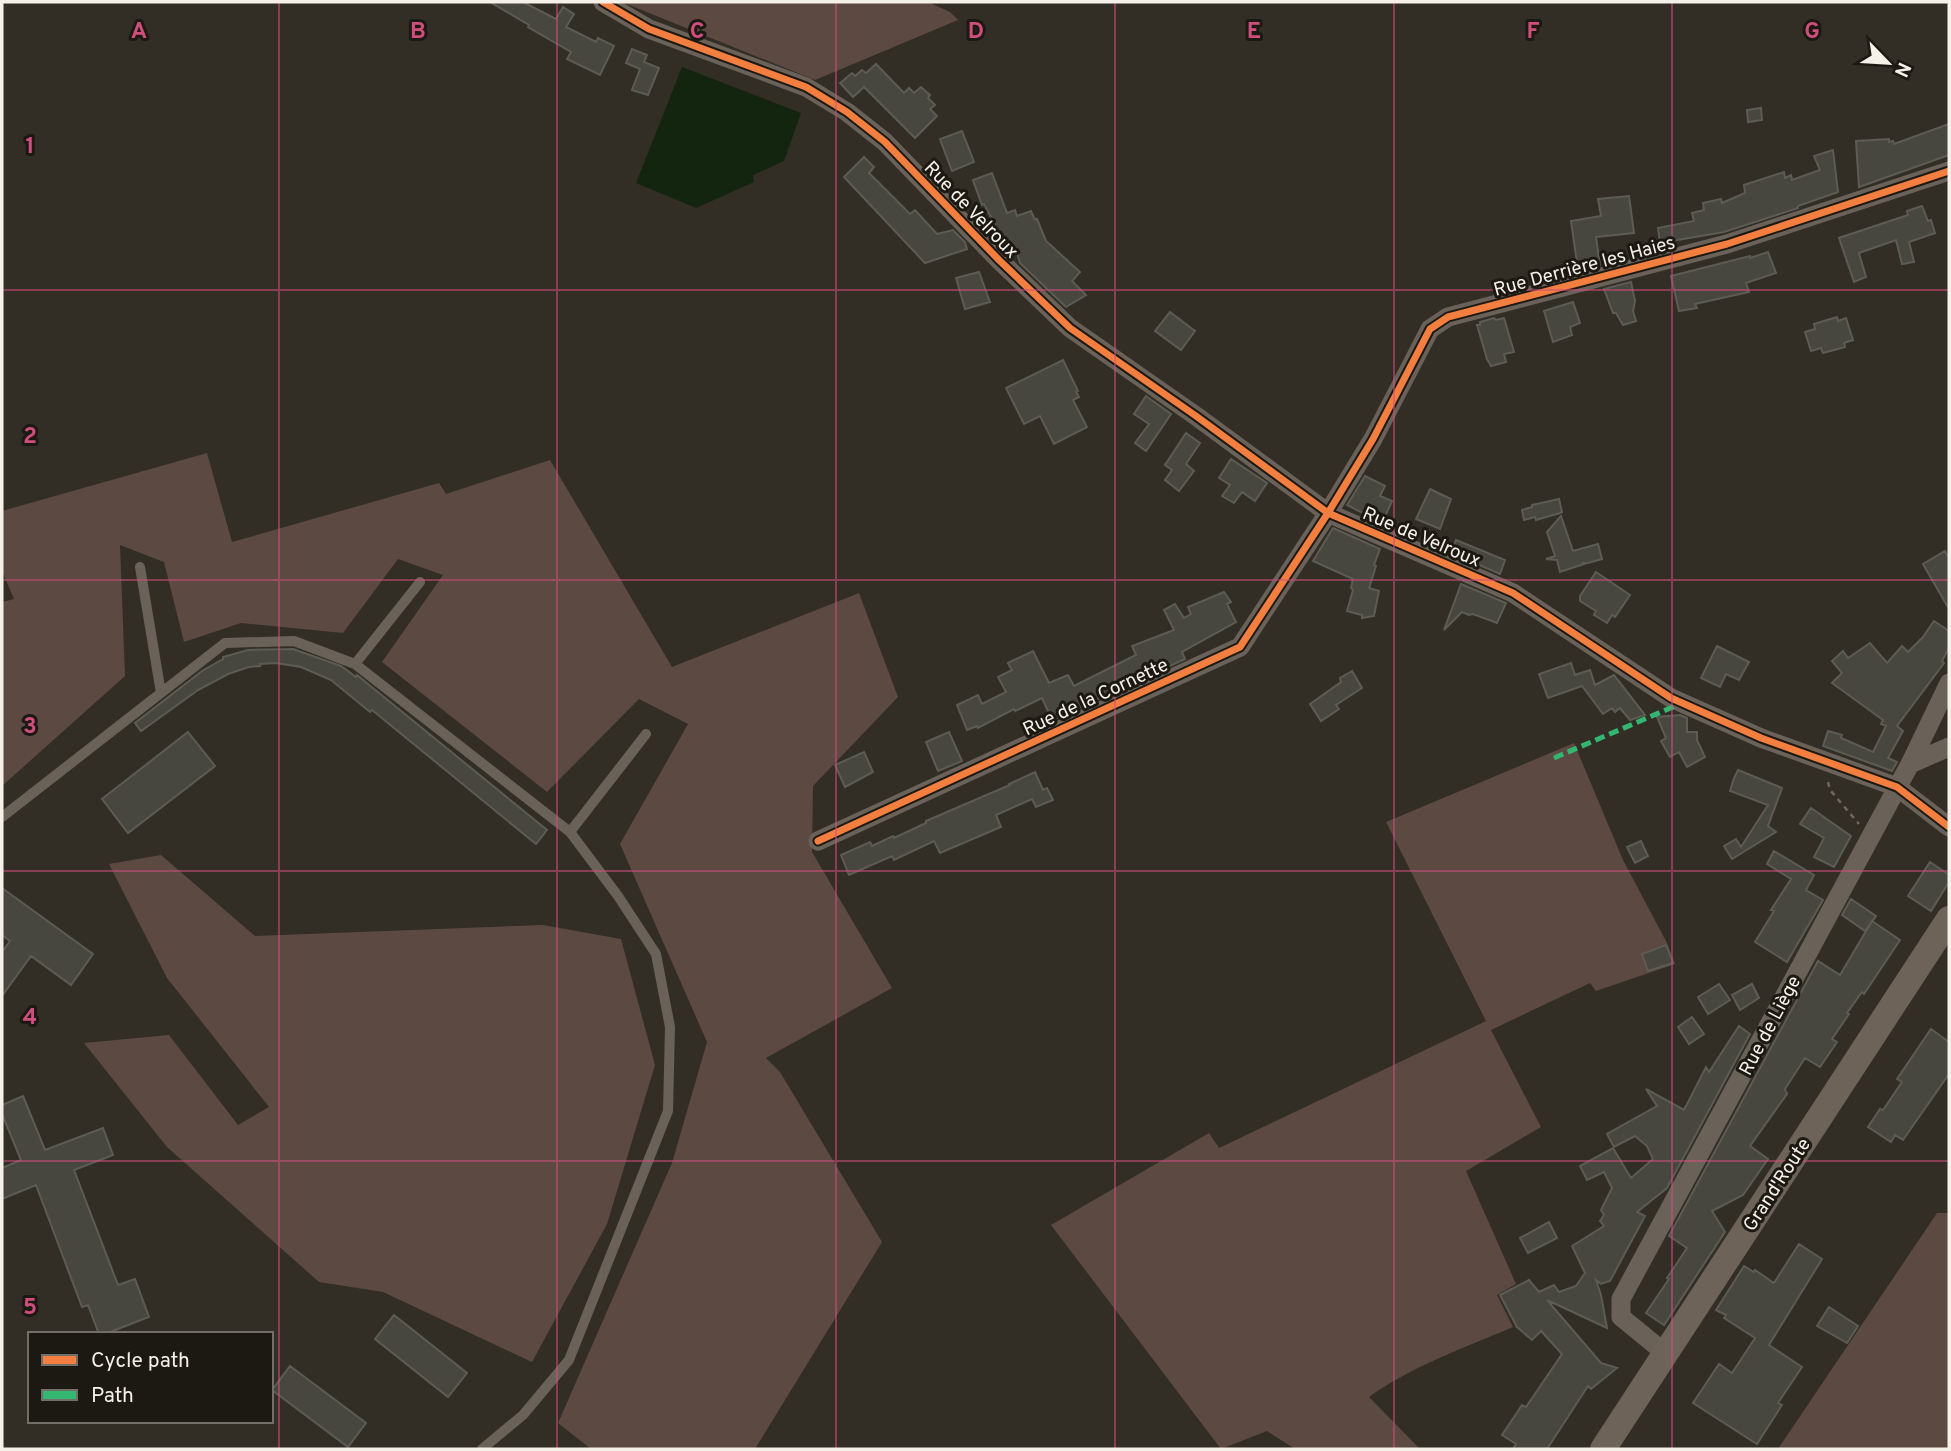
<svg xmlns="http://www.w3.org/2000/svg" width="1951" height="1451" font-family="Overpass,sans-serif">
<rect width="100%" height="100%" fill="#322e26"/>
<path fill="#5c4942" d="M622,2H928L950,12L958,20L815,80Z
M207,453L232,542L439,483L446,494L550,460L672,667L859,593L898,697L813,786L812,852L892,988L766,1058L780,1072L882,1242L755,1449H591L558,1423L672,1163L707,1042L620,844L688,724L639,699L547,792L382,662L443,575L398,559L343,633L241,623L184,642L164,562L120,545L125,676L2,786V602L14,599L2,571V511Z
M1574,743L1623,860L1667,943L1675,964L1596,991L1590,983L1491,1030L1541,1127L1466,1171L1516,1284L1497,1295L1513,1327C1464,1348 1412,1366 1369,1397L1420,1449H1295L1267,1431L1221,1449L1051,1225L1209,1133L1219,1148L1486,1021L1386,822Z
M161,855L255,936L543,925L621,939L655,1065L607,1224L532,1362L383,1292L319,1282L167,1147L84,1043L169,1035L238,1125L269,1107L167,978L109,864Z
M1937,1213H1949V1449H1778Z"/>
<path fill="#13240f" d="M682,67L801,113L784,161L753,175L754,182L696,208L636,183Z"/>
<path fill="#47463f" stroke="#5c5b54" stroke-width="2" d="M490,2H523L556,19L563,7L574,14L566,27L596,42L598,38L614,46L600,75L567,59L571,52L528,27L529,25Z
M632,49L647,55L644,62L659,68L648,95L632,90L640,69L626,63Z
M876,64L904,93L909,88L914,93L921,87L930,95L928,98L935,105L930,109L937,116L915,138L864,87L853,97L840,83L852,73L855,76L862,70L866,73Z
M1761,108L1762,120L1748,122L1747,110Z
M1949,124V155L1859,187L1856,141L1889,139V142L1893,141L1894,144Z
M962,131L974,162L952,171L940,139Z
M1833,150L1838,192L1798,206V208L1724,232L1660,243L1658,228L1694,221L1692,213L1704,210L1703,203L1721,199L1722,203L1745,193L1744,185L1784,172L1785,178L1791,175L1792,180L1820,170L1814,156Z
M864,157L874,167L869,173L910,214L915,210L937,234L953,230L965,242L967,249L925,263L844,177Z
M992,173L1007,213L1015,210L1017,216L1031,211L1035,220L1037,219L1046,241L1080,272L1072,281L1086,295L1066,307L1020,263L1015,246L1008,249L984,204L982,205L973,180Z
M1629,196L1634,233L1596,237L1600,265L1578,270L1571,221L1601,216L1598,199Z
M1922,206L1928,221L1931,220L1935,233L1909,242L1914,262L1902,264L1896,240L1859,253L1866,277L1854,282L1839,238L1908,215L1907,211Z
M1768,252L1776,273L1746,283L1749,292L1695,304L1697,308L1679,311L1671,276L1750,256V258Z
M979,272L990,302L965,309L956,278Z
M1631,282L1635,301L1633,311L1636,321L1623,325L1616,313H1613L1604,289Z
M1573,302L1580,323L1570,327L1572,335L1553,342L1544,311Z
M1170,312L1195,331L1181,350L1155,331Z
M1837,317L1838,321L1846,318L1853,340L1844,343L1845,347L1823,353L1821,348L1811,351L1805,332L1815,329L1814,324Z
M1494,318L1496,320L1504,318L1514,352L1504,354L1506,362L1491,366L1487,359L1477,325H1480V322Z
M1063,360L1078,391L1076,392L1079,397L1073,400L1087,427L1054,444L1040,416L1024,424L1006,388Z
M1146,396L1171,414L1146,451L1135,443L1149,424L1134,414Z
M1186,433L1200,443L1186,464L1194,471L1179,491L1165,480L1172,470L1165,465Z
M1231,459L1267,483L1255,501L1242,492L1234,503L1222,496L1230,485L1219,478Z
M1365,476L1385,486L1380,496L1392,501L1382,523L1347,505Z
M1430,489L1451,499L1440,529L1416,519Z
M1559,499L1562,512L1560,513L1536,520L1535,517L1524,520L1522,510L1532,507V505Z
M1561,516L1573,551L1598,544L1602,559L1588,563H1582L1584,564L1560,572L1557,560L1546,559L1555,556L1547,532Z
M1333,528L1380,549L1374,565L1376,566L1369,588L1379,591L1374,616L1362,618V615L1347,611L1353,590L1351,588L1353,579L1313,561Z
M1456,540L1505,560L1500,574L1451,553Z
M1945,551L1949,558V609L1923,564Z
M1596,572L1630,595L1615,617L1612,615L1607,623L1594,615L1596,611L1580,601V596Z
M1461,584L1506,603L1497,623L1473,614L1469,615L1462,612L1444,630Z
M1224,592L1231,602L1227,604L1236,622L1182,652L1185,659L1052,720L1042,698L1015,711L1014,709L978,728L977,726L967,730L957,705L978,695L982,704L1006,692L998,677L1012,670L1008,663L1033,651L1049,683L1068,675L1074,686L1136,655L1132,646L1174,630L1164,610L1175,604L1184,618L1191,614L1188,607Z
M1934,621L1949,631V648L1942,661L1944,663L1897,726L1903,731L1888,758L1897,762L1892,771L1823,746L1828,731L1842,735L1841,738L1873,752L1886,726L1881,724L1883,720L1832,683L1842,673L1832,661L1843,651L1848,658L1870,643L1887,663L1902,646L1908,652L1923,637Z
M1717,646L1749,662L1739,680L1726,674L1720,687L1701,678Z
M293,649L341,666L356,677L357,675L547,830L536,844L372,710L370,712L331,680L301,667L276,663L260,664V666L249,667L228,674L198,690L141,731L135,723L202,671L223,659V657L248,650Z
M1571,663L1575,675L1590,670L1595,685L1614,675L1645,715L1630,720L1620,708L1615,712L1612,708L1603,714L1582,686L1548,698L1539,674Z
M1352,671L1362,688L1336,705L1339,709L1321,721L1310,704L1341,682L1340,678Z
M1680,715L1687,718V732H1697V740L1705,757L1687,767L1679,752L1670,757L1661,741L1666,738L1657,717Z
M188,732L215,766L128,833L102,799Z
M949,732L962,761L938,771L926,742Z
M864,752L873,772L845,787L835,765Z
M1738,770L1782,788L1768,826L1776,832L1732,859L1724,846L1736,839L1741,847L1768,805L1730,791L1734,778Z
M1035,772L1043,790L1047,788L1053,800L1036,807L1032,799L996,815L1001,827L940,853L934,841L894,860L892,856L849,875L841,855L870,842L872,846L893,836L894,838L926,823V821L1010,785L1009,784Z
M1811,808L1851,836L1834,867L1814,857L1824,838L1800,824Z
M1641,841L1648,856L1635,863L1627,847Z
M1774,851L1814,875L1806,890L1823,900L1787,962L1755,942L1774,911L1771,910L1791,879L1767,864Z
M1930,862L1949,875V882L1931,911L1908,896Z
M2,888L93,954L71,985L31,956L2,996V952L10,941L2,935Z
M1851,899L1876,916L1865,931L1842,915Z
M1872,921L1900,940L1864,994L1862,992L1847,1013L1849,1014L1832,1039L1837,1042L1820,1067L1805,1058L1785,1089L1787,1094L1750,1146L1768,1159L1743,1195L1712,1211L1725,1232L1664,1325L1646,1313L1669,1279L1667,1278L1687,1248L1669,1236L1818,961L1840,975Z
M1666,945L1673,963L1648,971L1642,954Z
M1719,984L1730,1000L1708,1014L1698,997Z
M1752,984L1759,998L1740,1010L1732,995Z
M1692,1017L1704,1034L1689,1044L1678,1027Z
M1739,1026L1750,1034L1667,1188L1637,1212L1645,1216L1610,1281L1601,1284L1596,1280L1601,1295L1607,1328L1547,1300L1601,1363L1617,1368L1591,1389L1588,1386L1547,1449H1513L1516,1444L1502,1435L1522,1405L1526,1407L1562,1354L1541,1331L1532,1340L1517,1327L1500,1295L1529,1280L1539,1292L1554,1285L1559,1292L1576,1286L1585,1273L1572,1246L1604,1226L1600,1221L1604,1215L1601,1210L1612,1188L1604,1172L1587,1180L1580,1166L1613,1148L1631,1178L1653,1159L1647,1146L1635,1136L1614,1147L1607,1134L1657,1106L1646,1089L1684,1110L1706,1067L1709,1072Z
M1931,1029L1949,1042V1074L1903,1140L1895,1135L1891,1142L1868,1127L1880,1109L1883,1110L1902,1082L1897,1079Z
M23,1096L45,1150L103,1128L113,1155L74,1170L118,1285L135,1279L149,1317L105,1334H99L88,1305L82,1307L36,1185L2,1199V1168L21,1160L2,1114V1105Z
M1549,1222L1557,1238L1528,1253L1520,1238Z
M1799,1244L1822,1259L1769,1345L1802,1367L1778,1403L1782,1405L1757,1444L1693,1403L1719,1364L1732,1373L1755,1338L1724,1318L1726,1315L1716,1310L1744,1266L1754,1272L1755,1270L1774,1283Z
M1829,1307L1858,1326L1847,1343L1817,1326Z
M394,1315L467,1373L448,1397L375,1339Z
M290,1366L366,1423L348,1447L272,1390Z"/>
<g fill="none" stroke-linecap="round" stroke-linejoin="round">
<path stroke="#6d6760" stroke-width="2.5" stroke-dasharray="5 5" stroke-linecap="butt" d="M1828,782L1830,790L1859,824"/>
<path stroke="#6a6259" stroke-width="10" d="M140,567L161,693
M355,664L420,582
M2,817L225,643L294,641L355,664L570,832L618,896L656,954L670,1027L668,1111L569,1360L523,1415L482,1449
M570,832L646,734"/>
<path stroke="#6a6259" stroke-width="19" d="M603,2L649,29L806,87L847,112L885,142L999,260L1070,328L1196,416L1328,513L1513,593L1671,698L1761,738L1897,787L1949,827
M1910,764L1949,747
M818,841L1240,647L1328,513L1373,439L1430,329L1448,317L1727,244L1949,171
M1665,1353L1621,1317V1299L1910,764L1949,683"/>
<path stroke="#6d6359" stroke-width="26" d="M1603,1449L1949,919"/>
<path stroke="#33b770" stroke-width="5" stroke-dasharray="10 5" stroke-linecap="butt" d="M1554,758L1682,703"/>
<g stroke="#1b1912" stroke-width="11">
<path id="cycleway" d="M603,2L649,29L806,87L847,112L885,142L999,260L1070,328L1196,416L1328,513L1513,593L1671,698L1761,738L1897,787L1949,827
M818,841L1240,647L1328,513L1373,439L1430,329L1448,317L1727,244L1949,171"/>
</g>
<use href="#cycleway" stroke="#f27e40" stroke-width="7"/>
</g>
<path fill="none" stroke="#cf4e7e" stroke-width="2" stroke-opacity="0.55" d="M279,2V1449M557,2V1449M836,2V1449M1115,2V1449M1394,2V1449M1672,2V1449M2,290H1949M2,580H1949M2,871H1949M2,1161H1949"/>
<g text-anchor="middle" stroke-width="6" stroke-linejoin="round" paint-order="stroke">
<g font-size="19" fill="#f5f1e8" stroke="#1b1912">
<text transform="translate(972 209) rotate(46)" y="7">Rue de Velroux</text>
<text transform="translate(1584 265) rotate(-15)" y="7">Rue Derrière les Haies</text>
<text transform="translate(1422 536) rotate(23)" y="7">Rue de Velroux</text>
<text transform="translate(1095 696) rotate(-25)" y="7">Rue de la Cornette</text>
<text transform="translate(1769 1025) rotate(-62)" y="7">Rue de Liège</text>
<text transform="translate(1776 1184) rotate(-57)" y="7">Grand'Route</text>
</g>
</g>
<g font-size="23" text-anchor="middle" font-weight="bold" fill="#cf4e7e" stroke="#1b1912" stroke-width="6" stroke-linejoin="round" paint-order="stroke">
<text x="139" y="38">A</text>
<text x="418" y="38">B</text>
<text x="697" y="38">C</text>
<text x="976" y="38">D</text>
<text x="1254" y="38">E</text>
<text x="1533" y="38">F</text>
<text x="1812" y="38">G</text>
<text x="30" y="153">1</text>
<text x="30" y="443">2</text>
<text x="30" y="733">3</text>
<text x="30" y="1024">4</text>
<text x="30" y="1314">5</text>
</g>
<rect width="1951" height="1451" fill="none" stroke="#f5f1e8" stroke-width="7"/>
<rect x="28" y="1332" width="245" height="91" fill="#1b1912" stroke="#726f68" stroke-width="2"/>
<rect x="42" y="1355" width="35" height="10" fill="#f27e40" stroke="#726f68" stroke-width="2"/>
<text x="91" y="1367" font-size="21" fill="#f5f1e8">Cycle path</text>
<rect x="42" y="1390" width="35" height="10" fill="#33b770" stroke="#726f68" stroke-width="2"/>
<text x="91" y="1402" font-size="21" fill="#f5f1e8">Path</text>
<g transform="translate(1888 63) rotate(115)" stroke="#1b1912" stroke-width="5" paint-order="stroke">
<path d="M0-5L12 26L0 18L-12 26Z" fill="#f5f1e8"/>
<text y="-10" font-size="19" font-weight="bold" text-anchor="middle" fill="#f5f1e8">N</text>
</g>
</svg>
